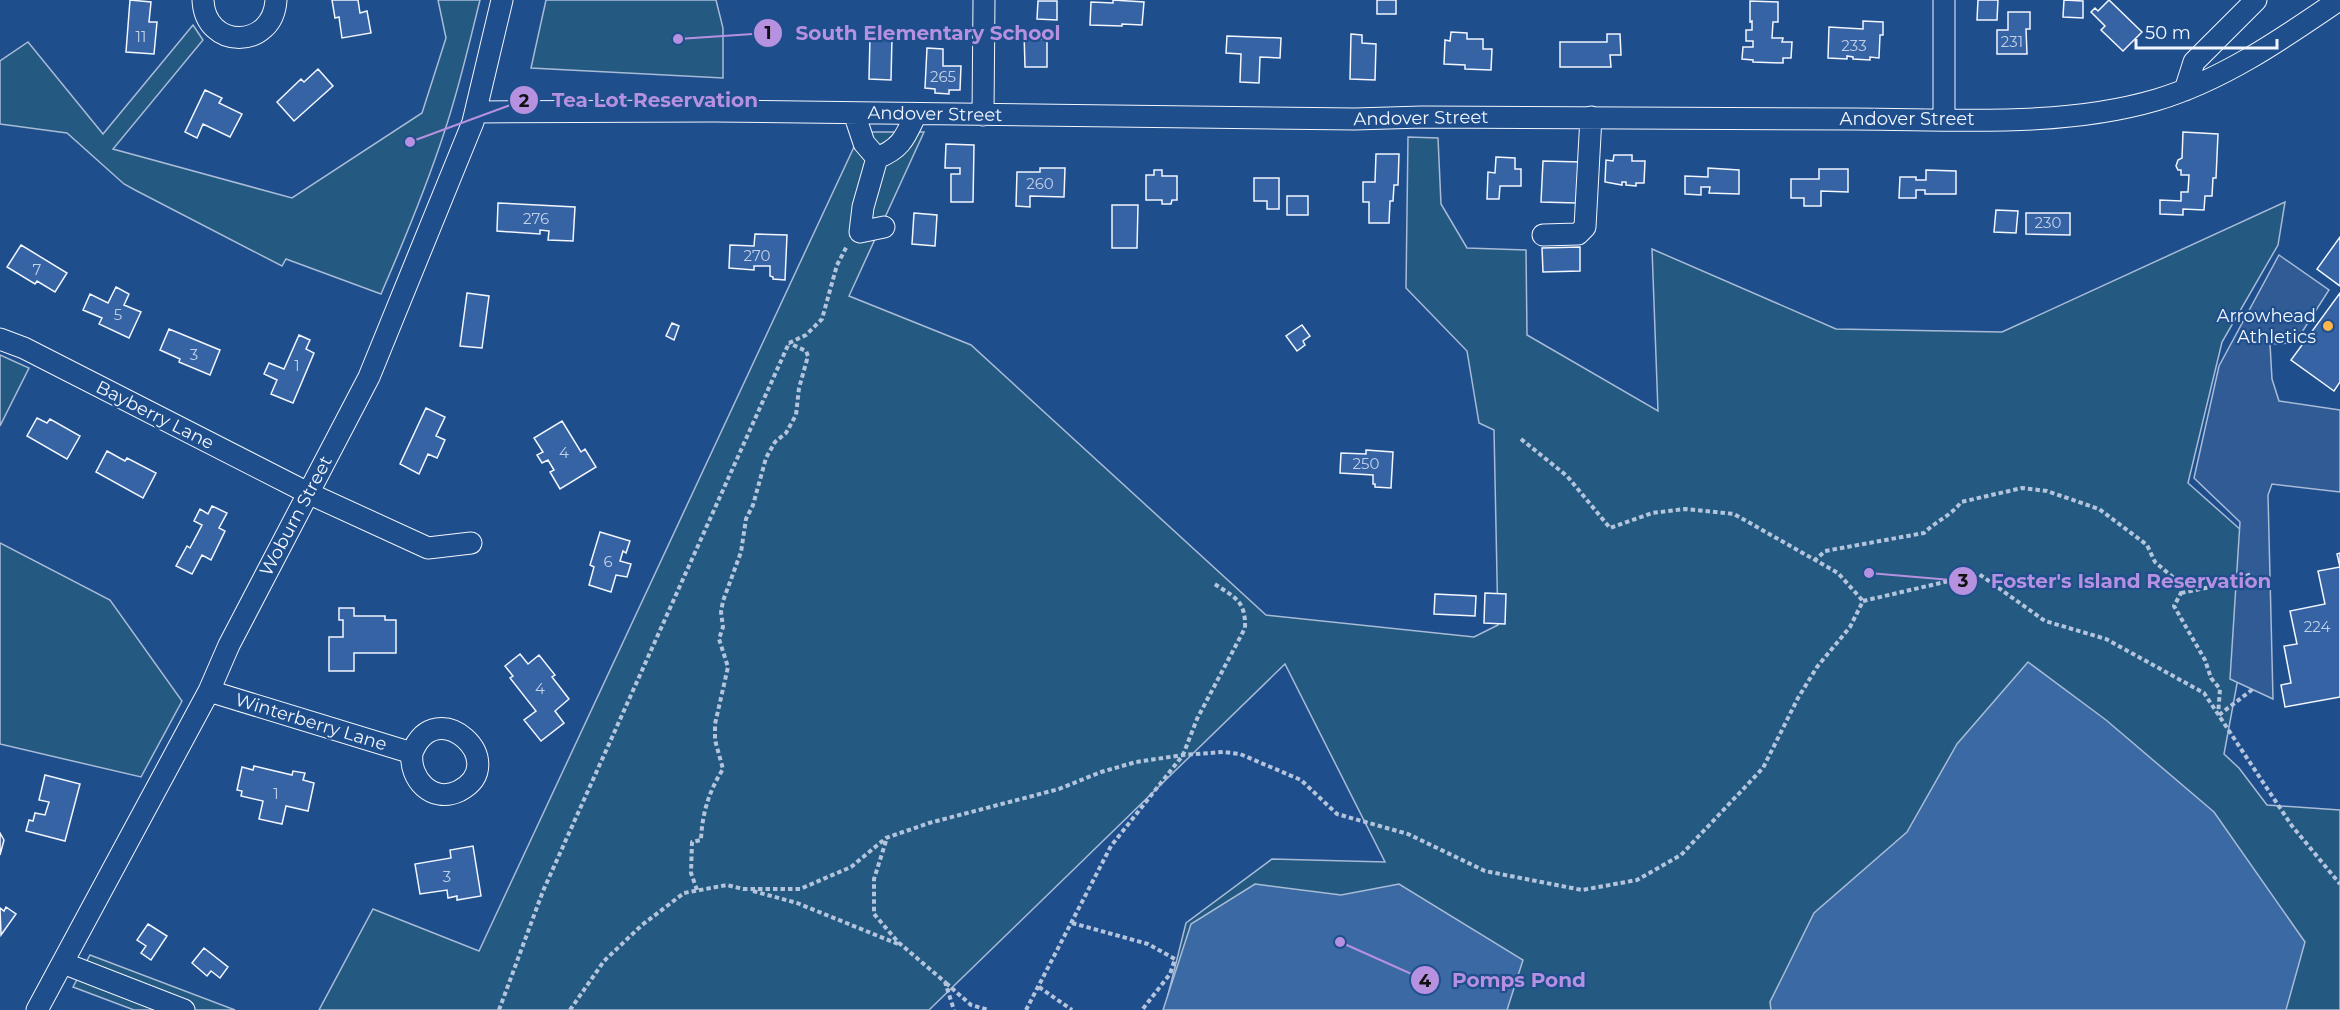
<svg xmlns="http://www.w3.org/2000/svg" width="2340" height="1010" font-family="Montserrat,sans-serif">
<rect width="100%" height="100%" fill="#1f4e8c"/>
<path fill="#245a82" stroke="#a8bbd7" stroke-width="1.5" d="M438,0H480C469,44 459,89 444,133C426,188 404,241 381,294L286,259L282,266L135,190L124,184L67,133L0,124V61L28,42L103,134L193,25L203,40L113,149L292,198L422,113L446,38Z
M546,0H716L723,28V78L531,68Z
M861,132H924L849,296L971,345L1266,615L1474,637L1498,625L1494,430L1479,423L1467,351L1406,288L1408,137L1438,138L1441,204L1467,248L1526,250L1527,335L1658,411L1652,249L1836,329L2002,332L2285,202L2278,245L2222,342L2188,483L2242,531L2239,673L2224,754L2239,768L2267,805L2340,810V1010H1167L1168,995L1186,923L1272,859L1385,862L1285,664L929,1010H319L373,909L479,951Z
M0,355L29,368L0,426Z
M0,543L110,600L182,701L141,777L0,744Z
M90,955L235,1010H134L73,987Z"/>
<path fill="#305b95" stroke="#a8bbd7" stroke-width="1.5" d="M2279,255L2329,290L2295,343L2270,344L2272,379L2279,401L2340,410V492L2272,484L2268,495L2273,699L2230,679L2240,522L2194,478L2219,366Z"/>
<path fill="#3b69a3" stroke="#a8bbd7" stroke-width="1.5" d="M2028,662L2106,720L2214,812L2305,942L2286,1010H1771L1770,1002L1814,913L1907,832L1957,744Z
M1255,884L1341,895L1399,884L1523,960L1507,1010H1163L1191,924Z"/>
<path fill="#3563a3" stroke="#f2f6ff" stroke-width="1.5" d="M130,0L151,2L149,22H157L154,54L126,52Z
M332,0H358L360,13L367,11L371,33L342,38L339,17L335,18Z
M1113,0L1144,2L1142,25L1122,24V26L1090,25L1091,2L1113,3Z
M1377,0H1396V14H1377Z
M1978,0H1998L1997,20H1977Z
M2064,0L2083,1V18L2063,17Z
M2109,0L2142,32L2123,51L2101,30L2105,26L2091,12L2095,8L2098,11Z
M1038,1H1057V20L1037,19Z
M1750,1L1778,2V22H1773L1772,38H1783L1782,42H1792L1791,58H1783V63L1753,62V60L1742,59L1743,47H1753V41H1746V30H1752V21L1750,22Z
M2008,12H2030V29H2026L2027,54H1997V30H2008Z
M1863,21L1883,22V35H1880L1879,58L1870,57V60L1853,59V57L1847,56V59L1828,58L1829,27L1863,29Z
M1024,32H1040V39H1047V67H1025Z
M1451,32L1467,33V39H1483V49H1492L1491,70L1465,69V65L1444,64L1445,40L1450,41Z
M1351,34L1362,35V43L1376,44L1375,80L1350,79Z
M1607,34H1620L1621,55H1610L1611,67H1560V42H1607Z
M1227,36L1281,38L1280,58L1260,57L1259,83L1240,82L1241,54L1226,53Z
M870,37H892L891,80L869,79Z
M927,48L943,49V66H961L960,90H949V94L935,93V89L925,88Z
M318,69L333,86L294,121L277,102L301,79L304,82Z
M205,90L222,98L219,103L242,114L230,137L203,124L197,138L185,132Z
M2183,132L2218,134L2216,178H2213L2212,196H2205L2204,210L2183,209V215L2160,214V200L2181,201V192H2188L2189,175H2181V170H2178L2176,166L2178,160L2182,158Z
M946,144L974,145L973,202H951V174H960V168H945Z
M1376,154H1399L1398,185H1394L1393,201H1390L1389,223H1369V202H1363V182H1375Z
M1614,155H1632V161H1645L1644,183H1636V186L1626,185V182H1622V185L1605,182L1606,160L1613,161Z
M1496,157L1515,158V169H1521V186H1500L1499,199H1487L1488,172L1495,173Z
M1543,161L1581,162L1576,203L1541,202Z
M1040,168H1065L1064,197L1030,196V207L1016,206L1017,172H1040Z
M1708,168L1739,170V194L1709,193L1710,187H1701V195L1685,194V176L1708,177Z
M1819,169H1848V192L1821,191V206H1804V198H1791V179H1819Z
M1154,170H1162V176H1177V200H1172L1171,204H1162V200H1146V175H1154Z
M1926,170L1956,171V194H1925V190H1916V198H1899L1900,177H1916V180H1926Z
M1254,178H1279V209H1267V201H1254Z
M1287,196H1308V215H1287Z
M498,203L575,207L573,241L548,240L549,231L540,230V234L497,231Z
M1112,205H1138L1137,248H1112Z
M1996,210L2018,211L2016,233L1994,232Z
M914,213L937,215L935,246L912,244Z
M2026,213H2070V235L2026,234Z
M755,234L787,235L785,280L773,279V277L770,276V266H754V270L729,268L730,245L754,246Z
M2340,237V286L2317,269Z
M21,245L67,273L55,292L37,281L35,284L7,267Z
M1580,247V271L1543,272L1542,248Z
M116,287L129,294L124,305L141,312L129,338L99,324L102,318L83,310L90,294L108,303Z
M467,293L489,296L482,348L460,346Z
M2340,293V382L2334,391L2291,360Z
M672,323L679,326L674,340L666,336Z
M1302,325L1310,336L1303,341L1305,345L1297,351L1286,336Z
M169,329L220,350L210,375L179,362L180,359L160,350Z
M299,335L310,340L306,349L314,353L293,403L271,394L277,380L264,374L269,363L284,369Z
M426,408L445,417L436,436L445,440L437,458L428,454L419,474L400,464Z
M37,418L47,423L50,419L80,436L67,459L27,436Z
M562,421L581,452L585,449L596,467L560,489L550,472L554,470L548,460L542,463L537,455L543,452L534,438Z
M1366,450L1393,452L1391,488L1375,487V484H1373V475L1340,473L1341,453L1366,454Z
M107,451L125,461L127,458L156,473L143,498L96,472Z
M212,506L227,513L219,528L225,531L211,560L202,555L192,574L176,566L187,546L190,548L202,525L194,521L200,509L208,514Z
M600,532L630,541L626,553L623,551L620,561L631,564L627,577L616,575L611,592L589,585L594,567L590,565Z
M2340,553V697L2285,707L2281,685L2291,683L2284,646L2297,644L2290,611L2325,604L2318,571L2340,567L2337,554Z
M1485,593L1506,594L1505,624L1484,623Z
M1435,594L1476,596L1475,616L1434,614Z
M339,608H354V616H385V620H396V653H354V671H329V637H343V620H339Z
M520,654L528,664L539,655L555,675L552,677L569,699L555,711L564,723L541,741L524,720L536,711L510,678L513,676L505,666Z
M254,766L292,775L293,771L305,773L303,780L314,783L308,811L286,806L282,824L259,819L263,801L241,796L242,791L237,790L242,767L253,770Z
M45,775L80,784L65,841L26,831L29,820L33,821L35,813L45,815L49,802L39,800Z
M0,833L4,840L0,855Z
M473,846L481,896L457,900V896L448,898L447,890L420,894L415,864L451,858L450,850Z
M6,907L16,914L1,935L0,908L4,911Z
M148,924L167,936L151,960L141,953L146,946L137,940Z
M204,948L228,967L220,978L211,971L207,976L192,963Z"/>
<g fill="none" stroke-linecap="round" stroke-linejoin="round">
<g stroke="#f2f6ff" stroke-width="23">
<path id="minor" d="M203,0C205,50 273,50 276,0
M2185,90L2194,62L2256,0
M476,112L714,111L1355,119L1422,117C1566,117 1710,118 1854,119C1953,119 2060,128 2156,100C2223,80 2282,39 2339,0
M854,113L864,143L877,158C902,148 905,137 916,114
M983,115L984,0
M1944,119V0
M877,158L863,207L860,232L884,227
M1543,235L1578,234L1585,227L1591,117
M0,339L24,348L308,493L428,548L471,543
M209,691L412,753C409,779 432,804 459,791C513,763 436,691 412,753
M63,963L184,1010
M37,1010L209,691L229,645L369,377L473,122L502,0"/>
</g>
<path stroke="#b3c4dc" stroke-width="4" stroke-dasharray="4.5 3" stroke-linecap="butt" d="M789,343L806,335L822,319L837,265L847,246
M1521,439L1567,476L1610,528L1652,513L1685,509L1734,514L1838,573L1863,601
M1814,561L1825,551L1924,533C1936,521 1951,516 1961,502L2022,488L2047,491L2099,509L2147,545L2155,562L2182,585L2181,593L2174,606L2205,660L2211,678L2220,689L2218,715
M2181,593L2230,583L2253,573
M1863,601L1979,574L2045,621L2106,639L2204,693L2292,826L2340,884
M2219,715L2253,689
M886,841L874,879V914L898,942L945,982L954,1010
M697,890L691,873L692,842L701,840C702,814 709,791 723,769L715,740V724L728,667L719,639L723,627L721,612L723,601L741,552L746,519L753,505L766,458L775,442L786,433L796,415L799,388L808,356L806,351L789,343
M753,891L797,903L898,944
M1072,923L1148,944L1175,959L1170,974L1142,1010
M946,983L971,1005L989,1010
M1039,987L1072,1010
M499,1010L543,891L789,343
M570,1010L604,961L642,925L684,893L727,885L743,889H800L851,867L886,838L929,823L1059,789L1101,772L1136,762L1183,755L1223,752L1240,754L1301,780L1337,814L1408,834L1485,871L1582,890L1637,880L1681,855L1763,768L1798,698L1817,667L1850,627L1863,601
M1026,1010L1111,846L1183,755L1197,719L1245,628C1246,600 1234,597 1213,583"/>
<use href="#minor" stroke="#1f4e8c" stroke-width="21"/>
</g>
<circle fill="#ffb74d" stroke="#1f4e8c" stroke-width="2" cx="2328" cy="326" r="6"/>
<g text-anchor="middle" stroke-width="4.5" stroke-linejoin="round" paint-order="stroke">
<g font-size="15" fill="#c3d1e8">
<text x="141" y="42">11</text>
<text x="2012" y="47">231</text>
<text x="1854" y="51">233</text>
<text x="943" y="82">265</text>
<text x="1040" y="189">260</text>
<text x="536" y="224">276</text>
<text x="2048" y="228">230</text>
<text x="757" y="261">270</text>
<text x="37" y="275">7</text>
<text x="118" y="320">5</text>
<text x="194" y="360">3</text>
<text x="297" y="371">1</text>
<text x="564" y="458">4</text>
<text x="1366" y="469">250</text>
<text x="608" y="567">6</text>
<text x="2317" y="632">224</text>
<text x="540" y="694">4</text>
<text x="276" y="799">1</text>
<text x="447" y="882">3</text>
</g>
<g font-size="18" fill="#f2f6ff" stroke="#1f4e8c">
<text transform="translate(935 114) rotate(1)" y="6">Andover Street</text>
<text transform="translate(1421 118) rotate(-1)" y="6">Andover Street</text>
<text x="1907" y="125">Andover Street</text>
<text transform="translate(155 415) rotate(27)" y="6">Bayberry Lane</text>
<text transform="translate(296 516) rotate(-62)" y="6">Woburn Street</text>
<text transform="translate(311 722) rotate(17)" y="6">Winterberry Lane</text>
</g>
<g font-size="18" fill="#f2f6ff" stroke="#1f4e8c" text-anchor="end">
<text x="2316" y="322">Arrowhead<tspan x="2316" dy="21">Athletics</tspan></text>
</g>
</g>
<path fill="none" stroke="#b691df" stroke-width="2" d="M678 39L768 33M410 142L524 100M1869 573L1963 581M1340 942L1425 980"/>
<g fill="#b691df" stroke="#1f4e8c" stroke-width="2">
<circle cx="678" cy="39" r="6"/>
<circle cx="410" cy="142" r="6"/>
<circle cx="1869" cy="573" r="6"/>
<circle cx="1340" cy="942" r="6"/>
<circle cx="768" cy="33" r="15"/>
<circle cx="524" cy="100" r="15"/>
<circle cx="1963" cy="581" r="15"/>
<circle cx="1425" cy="980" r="15"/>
</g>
<g font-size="18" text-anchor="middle" font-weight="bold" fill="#111">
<text x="768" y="39">1</text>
<text x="524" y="107">2</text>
<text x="1963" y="587">3</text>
<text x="1425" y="987">4</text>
</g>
<g font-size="20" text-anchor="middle" font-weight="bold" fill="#b691df" stroke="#1f4e8c" stroke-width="4.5" stroke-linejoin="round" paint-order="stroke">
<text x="928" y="40">South Elementary School</text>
<text x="655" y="107">Tea Lot Reservation</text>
<text x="2131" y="588">Foster's Island Reservation</text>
<text x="1519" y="987">Pomps Pond</text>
</g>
<path d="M2136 39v9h141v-9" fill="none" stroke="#f2f6ff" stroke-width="3"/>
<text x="2145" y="39" font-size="18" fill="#f2f6ff" stroke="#1f4e8c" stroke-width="4.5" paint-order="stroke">50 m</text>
</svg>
